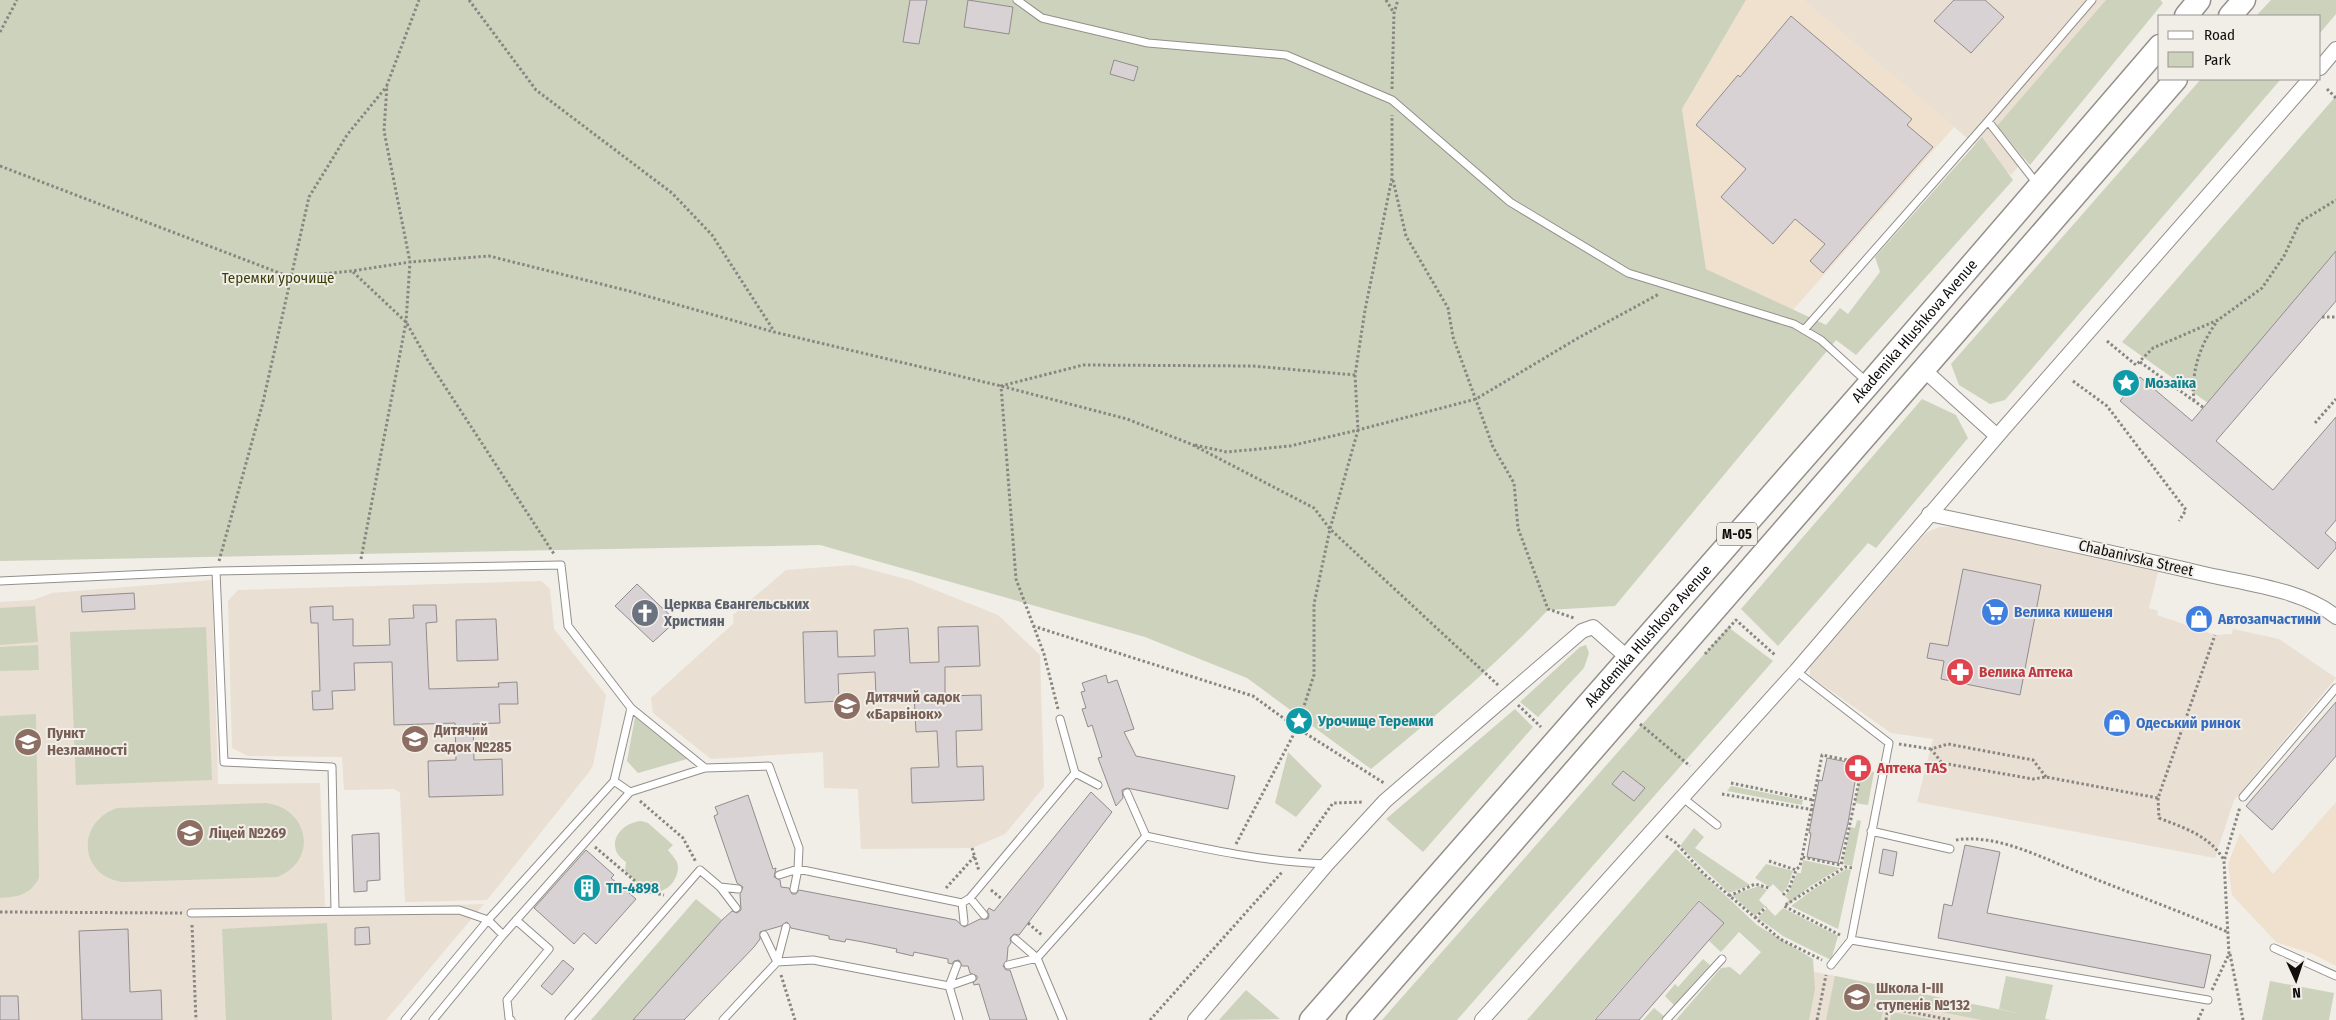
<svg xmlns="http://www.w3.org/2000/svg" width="2336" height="1020" font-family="'Fira Sans Condensed',sans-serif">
<rect width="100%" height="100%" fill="#f1ede7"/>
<path fill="#e9dfd3" d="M1803,0H2162L2011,175Z
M1939,527H1955L2158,572L2149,608L2158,611L2157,615L2215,635L2232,634L2233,629L2279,639L2336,678L2234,800L2215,858L1917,802L1933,739L1891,733L1810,676V667L1926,533Z
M853,565L910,580L998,615L1040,655L1044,787L1005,834L972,848L861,849L858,789L824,788L823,752L711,759L653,713L651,698L734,623L733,615L786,570Z
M212,580L218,784L320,783L325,909L484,904L386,1020H0V602L33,600L52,593Z
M541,581L550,589L554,629L606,695L600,730L593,765L589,772L487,900L405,902L400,793L394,789L344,790L342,757L248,756L232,748L228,601L238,590Z
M1801,969L2051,1020H1755Z"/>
<path fill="#f0e1ce" d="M1746,0H1803L1954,127L1793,310L1706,269L1682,109Z
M2336,802V966L2313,954L2276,942L2232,895L2228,864L2240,833L2273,874Z"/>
<path fill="#cdd2bc" d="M0,0H1746L1682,109L1706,269L1826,325L1840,308L1848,314L1880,272L1875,257L1982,137L2013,180L1856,355L1836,340L1615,606L1548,610C1493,668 1433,718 1371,769L1247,678L1145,637L820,545L0,561Z
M2106,0H2160L2163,3L2030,165L1997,126Z
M2271,0H2336V14L2320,33V16H2256Z
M2201,79H2281L2005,400L1990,404L1959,385L1951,364Z
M2336,96V251L2208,403L2122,342Z
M1922,399L1956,415L1968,438L1876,548L1868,543L1778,646L1741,609Z
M35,606L38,642L0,645V608Z
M206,627L212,780L76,785L70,632Z
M1728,627L1773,661L1457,1020H1382Z
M38,645L39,670L0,671V647Z
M1586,645L1589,653L1584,668L1538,717L1520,702L1580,647Z
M1515,709L1533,727L1423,852L1386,819Z
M36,714L39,878C30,895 18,897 0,898V716Z
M635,717L687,759L638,773L627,761Z
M1288,752L1322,786L1296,817L1275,803Z
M1862,770L1874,772L1868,805L1855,803Z
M1731,786L1803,800L1802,805L1727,791Z
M266,803C309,808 319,861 277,877L124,882C79,877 75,823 117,808Z
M1857,820L1861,821L1852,866L1843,864L1850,827L1855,828Z
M641,821L648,823L673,845L668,850C672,855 678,861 678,867C678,881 665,895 651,891C642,888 635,880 628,874L625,871L626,862C604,848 618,823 641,821Z
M1694,828L1704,837L1695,848L1750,885L1729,893L1680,846Z
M1676,849L1757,925L1813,959L1815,989L1809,1020H1676L1721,968L1730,967L1740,975L1761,952L1739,932L1721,952L1709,941L1724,923L1699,900L1594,1020H1527Z
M1803,860L1840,868L1809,887L1788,905L1786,903L1789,900L1785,896L1790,890L1797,873H1801Z
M1766,864L1793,871L1787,888L1782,893L1773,884L1770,887L1755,878Z
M1846,869L1851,870L1838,929L1791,906L1811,891Z
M1759,886L1767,890L1759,900L1765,906L1755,916L1732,895Z
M696,899L722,920L633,1020H591Z
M1767,908L1775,916L1783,908L1838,936L1831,960L1783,936L1758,918Z
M327,923L332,1020H226L222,929Z
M1703,959L1710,965L1674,1005L1665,996L1675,984L1678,987Z
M1835,976L2026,1015L1999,1009L2006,976L2053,985L2045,1019L2050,1020H1982L1875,999L1873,1009L1883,1011L1881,1020H1826Z
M2270,981L2334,993L2329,1020H2262Z
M1246,990L1280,1019L1219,1020Z
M1654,1008L1665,1017L1662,1020H1643Z
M1892,1012L1934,1020H1890Z"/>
<path fill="#d9d2d5" stroke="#928c8e" d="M910,0H927L919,44L903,42Z
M968,0L1013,7L1009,34L964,27Z
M1954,0H1985L2004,17L1971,53L1934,21Z
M1791,16L1912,119L1907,125L1933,147L1823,273L1810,261L1825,244L1795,219L1773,244L1721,197L1746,169L1696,125L1738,75L1740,77Z
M1114,60L1138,67L1134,81L1110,74Z
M2336,251V301L2216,441L2273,490L2336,417V520L2325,533L2336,543V548L2318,569L2120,401L2140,377L2192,421Z
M1963,569L2041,585L2020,695L1941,679L1944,661L1927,658L1930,643L1948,646Z
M637,584L676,621L653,642L615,606Z
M134,593L135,609L82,612L81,596Z
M413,605H436L437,622L426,623L429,689L499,687L498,683L517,682L518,704H499L500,723L473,724L474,760L502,759L503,795L429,797L428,761L456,760L455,723L394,725L392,662L354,663L355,690L332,691L333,709L313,710L312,691H320L318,623H311L310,607L333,606V620L353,619V646L390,645L389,619L414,618Z
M496,619L498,660L457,661L456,620Z
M978,626L980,666L945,667V696L981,695L982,730L956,731L957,767L983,766L984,800L912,803L911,768L939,767L937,731L916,732L914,694L876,695L875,672L838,674L839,701L805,703L803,632L837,631L838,657L875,656L874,630L908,628L910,663L939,662L938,627Z
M1106,675L1108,683L1117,680L1134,729L1124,732L1136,756L1235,776L1228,809L1127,788L1122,790L1123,798L1116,806L1098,758L1102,757L1092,725L1088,727L1082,709L1086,708L1081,692L1085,691L1082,683Z
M2336,702V756L2272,830L2246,806Z
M1827,758L1858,764L1848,823L1838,863L1807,857L1811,833H1809L1819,780L1822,781Z
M1623,771L1645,788L1634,801L1612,784Z
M1091,792L1112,812L1019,935L1014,934L1010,938L1011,943L1008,947L1007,960L1003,966L1006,970H1010L1027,1020H990L979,984L974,985L973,983L977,979V976L970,973L968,966H962L959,960L954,961L952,964L948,963V959L914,952L913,956L896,952L897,949L863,942L846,939L845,942L829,939V936L791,928L787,922L781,926L760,932V939L754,947L684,1020H633L722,920L732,911L737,913L741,910L740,894L743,887L737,883L714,816L718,814L715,807L748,795L773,869L776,868L774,877L780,880L781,887L789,888L792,894H796L799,890L956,920L964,927L980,919H988L989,915L987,911L989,908L994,911Z
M379,833L380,880L367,881V891L354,892L352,835Z
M1965,845L2000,852L1987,913L2211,955L2204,988L1938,938L1944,904L1952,906Z
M1883,849L1897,852L1893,876L1879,873Z
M586,850L614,875L611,878L636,899L596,944L584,933L574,944L534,908Z
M1699,901L1724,923L1702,948L1639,1020H1595Z
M369,927L370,944L355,945V928Z
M128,929L130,992L161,990L162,1020H82L79,931Z
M563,960L574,969L552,995L541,986Z
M0,996H18L19,1020H0Z"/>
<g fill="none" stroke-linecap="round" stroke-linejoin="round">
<g stroke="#948f8a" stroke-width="9">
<path id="service" d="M1017,0L1042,18L1148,43L1286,55L1392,100L1510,202L1628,273L1794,324L1821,340L1867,382
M2038,185L1988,121L2092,0
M1804,330L1988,121
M216,571L224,762L332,767L335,911
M0,581L216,571L561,565L568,626L631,708L705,768
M1796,671L1889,743L1851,940L2208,1000
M1075,773L1098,785
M630,792L614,781L631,708
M1127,793L1146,836
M2243,797L2336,688
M1683,798L1717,825
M1871,831L1950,849
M779,875L798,869L962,903
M720,887L738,889
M970,898L984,915
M191,913L459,910L488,920L503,935
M964,922L962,903L970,898L1075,773L1060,719
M764,935L777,962L813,960L949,986L959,1020
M1015,939L1037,958
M2274,948L2336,976
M1008,965L1037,958
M1831,965L1851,940
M949,986L972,978
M949,986L957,965
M405,1020L488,920L614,781
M433,1020L503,935L630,792L705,768L769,766L799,848L798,869L794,889
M511,1020L509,1018L507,1000L549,949L516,920
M569,1020L700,870L720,887L736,908
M723,1020L777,962L786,927
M1063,1020L1037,958L1146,836C1206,849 1265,862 1326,864
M1666,1020L1722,959"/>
</g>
<g stroke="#948f8a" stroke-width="16">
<path id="minor" d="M2320,68L2336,49
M1924,370L1997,436
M1929,514C2020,533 2110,552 2200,573C2242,583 2303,589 2336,617
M1195,1020L1327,864L1385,801L1582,631L1593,627L1628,658
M1482,1020L1796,671L2005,427L2310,79"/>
</g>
<g stroke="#948f8a" stroke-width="25">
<g id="trunk">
<path d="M2186,16L2199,0"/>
<path d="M2230,16L2244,0"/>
<path id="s1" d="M1311,1020L1869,384L2160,46"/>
<path d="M1358,1020L2176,79"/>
</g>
</g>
<path stroke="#898682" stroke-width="3" stroke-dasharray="2.5 2.5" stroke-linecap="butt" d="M469,0L536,90L672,193L712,235L774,331
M1386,0L1394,13
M0,32L17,0
M1392,89L1394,13L1398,0
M2327,89L2336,98
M0,166L290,277L352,271L410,262L489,256L629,291L774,332L1001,386L1127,419L1191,444L1314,508L1330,529L1498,685
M1393,180L1406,236L1448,308L1453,337L1493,447L1514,483L1518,528L1548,609L1574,618
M353,272L406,322L427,359L554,554
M2322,317H2336
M2107,341L2136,365L2153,348L2218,320L2262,288L2284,256L2300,222L2336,200
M2140,362L2204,408
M2073,381L2107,406L2186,510L2179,521
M2194,401C2191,370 2200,345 2218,320
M2315,423L2336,399
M1195,445L1227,452L1290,446L1358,430L1476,399L1578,338L1659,294
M361,559L406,322L410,262L384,131L387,85L419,0
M219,561L263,402L309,197L347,135L387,86
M1033,626L1253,696L1297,728L1384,783
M1705,654L1736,620L1775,655
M1518,705L1541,727
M1058,709L1044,654L1016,579L1001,386L1083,365L1253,366L1355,375
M1640,724L1690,766
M1899,744L1931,749
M2046,777L2033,760L1948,744L1931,749L1942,763L2033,779L2046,777L2158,798L2215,635
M1731,783L1813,800
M1722,794L1814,810
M2158,798L2159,818C2184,828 2209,835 2224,860
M640,801L683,838L696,862
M1666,836L1676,843L1703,873L1780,939L1822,960
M1956,840C1998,833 2046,860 2083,874C2132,894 2180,911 2228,932
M1236,844L1297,728L1314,675V604L1330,529L1358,430L1355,375L1365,310L1392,178V115
M595,847L648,892L664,895
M972,848L979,871
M1299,851L1333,803L1363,802
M1769,861L1796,870L1800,866L1802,857L1822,755L1863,763L1841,865L1802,857
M946,888L975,856
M991,890L1002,899
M1783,895L1789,889L1796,870
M1729,896L1755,884L1769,888
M0,912L182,913
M1755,918L1766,907
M1028,923L1043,936
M192,925L196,1020
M1840,935L1784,906L1845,867L1853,868
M2230,954L2243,1020
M781,975L795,1020
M2212,990L2229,954L2224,861L2240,807
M1874,1005L1951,1020
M1150,1020L1283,871
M1817,1020L1826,975
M1886,1020L1888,1008
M2198,1020L2203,1009"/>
<use href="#service" stroke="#fff" stroke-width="7"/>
<use href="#minor" stroke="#fff" stroke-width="14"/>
<use href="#trunk" stroke="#fff" stroke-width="22"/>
</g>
<defs>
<g id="sight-disc" transform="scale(1.4375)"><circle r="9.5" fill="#0f9aa8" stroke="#f1ede7"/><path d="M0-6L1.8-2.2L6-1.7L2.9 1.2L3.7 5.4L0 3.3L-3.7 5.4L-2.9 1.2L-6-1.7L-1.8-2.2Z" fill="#fff"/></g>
<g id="supermarket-disc" transform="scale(1.4375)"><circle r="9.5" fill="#3f7fe0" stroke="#f1ede7"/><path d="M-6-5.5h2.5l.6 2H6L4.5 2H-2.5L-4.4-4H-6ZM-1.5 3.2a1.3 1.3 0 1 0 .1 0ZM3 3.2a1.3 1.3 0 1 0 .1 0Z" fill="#fff"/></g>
<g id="church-disc" transform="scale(1.4375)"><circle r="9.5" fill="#6b7280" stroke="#f1ede7"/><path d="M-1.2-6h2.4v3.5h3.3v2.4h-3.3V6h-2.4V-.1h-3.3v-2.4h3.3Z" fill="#fff"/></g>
<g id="shop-disc" transform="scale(1.4375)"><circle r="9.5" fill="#3f7fe0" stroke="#f1ede7"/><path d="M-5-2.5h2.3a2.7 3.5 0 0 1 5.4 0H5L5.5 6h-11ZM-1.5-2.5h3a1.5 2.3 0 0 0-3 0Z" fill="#fff"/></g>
<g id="pharmacy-disc" transform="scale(1.4375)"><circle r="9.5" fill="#e0444e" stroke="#f1ede7"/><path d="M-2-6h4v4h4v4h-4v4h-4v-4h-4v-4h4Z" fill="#fff"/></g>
<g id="school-disc" transform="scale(1.4375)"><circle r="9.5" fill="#8d6e63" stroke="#f1ede7"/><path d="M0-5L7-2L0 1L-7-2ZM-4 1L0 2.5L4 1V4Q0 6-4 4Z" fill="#fff"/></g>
<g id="building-disc" transform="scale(1.4375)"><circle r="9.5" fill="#0f9aa8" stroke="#f1ede7"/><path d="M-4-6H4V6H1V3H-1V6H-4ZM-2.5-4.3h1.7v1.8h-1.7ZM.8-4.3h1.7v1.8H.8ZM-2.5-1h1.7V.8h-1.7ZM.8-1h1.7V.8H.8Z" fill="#fff"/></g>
</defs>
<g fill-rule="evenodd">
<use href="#sight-disc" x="2126" y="383"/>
<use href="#supermarket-disc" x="1995" y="612"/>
<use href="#church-disc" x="645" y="613"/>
<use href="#shop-disc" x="2199" y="619"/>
<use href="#pharmacy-disc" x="1960" y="672"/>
<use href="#school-disc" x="847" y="706"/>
<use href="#sight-disc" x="1299" y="721"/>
<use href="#shop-disc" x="2117" y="723"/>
<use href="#school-disc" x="415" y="739"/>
<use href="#school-disc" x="28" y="742"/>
<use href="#pharmacy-disc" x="1858" y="768"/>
<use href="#school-disc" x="190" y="833"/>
<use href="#building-disc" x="587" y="888"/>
<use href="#school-disc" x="1857" y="997"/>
</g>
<g text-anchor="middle" stroke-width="4" stroke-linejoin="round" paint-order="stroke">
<rect fill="#f1ede7" stroke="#54524f" stroke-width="1" x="1717" y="522.5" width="40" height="23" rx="4"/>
<g font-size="14" font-weight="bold" fill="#110f0e">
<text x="1737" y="539">М-05</text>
</g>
<g font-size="15" fill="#3a4108" stroke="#f1ede7">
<text x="278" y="283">Теремки урочище</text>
</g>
<g font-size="15" fill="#110f0e" stroke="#f1ede7">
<text dy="5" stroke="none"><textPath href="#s1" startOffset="916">Akademika Hlushkova Avenue</textPath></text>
<text transform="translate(2136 558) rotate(13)" y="5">Chabanivska Street</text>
<text dy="5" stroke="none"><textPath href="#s1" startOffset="511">Akademika Hlushkova Avenue</textPath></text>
</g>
<g font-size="15" font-weight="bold" fill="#0d838f" stroke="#f1ede7" text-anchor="start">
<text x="2145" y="388">Мозаїка</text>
<text x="1318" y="726">Урочище Теремки</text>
<text x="606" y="893">ТП-4898</text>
</g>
<g font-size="15" font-weight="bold" fill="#5b616d" stroke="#f1ede7" text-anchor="start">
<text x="664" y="609">Церква Євангельських<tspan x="664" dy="17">Християн</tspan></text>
</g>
<g font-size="15" font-weight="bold" fill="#366cbe" stroke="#f1ede7" text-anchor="start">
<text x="2014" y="617">Велика кишеня</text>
<text x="2218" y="624">Автозапчастини</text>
<text x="2136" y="728">Одеський ринок</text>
</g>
<g font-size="15" font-weight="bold" fill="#be3a42" stroke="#f1ede7" text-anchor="start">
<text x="1979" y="677">Велика Аптека</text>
<text x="1877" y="773">Аптека TAS</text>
</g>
<g font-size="15" font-weight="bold" fill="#785e54" stroke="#f1ede7" text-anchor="start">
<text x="866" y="702">Дитячий садок<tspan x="866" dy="17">«Барвінок»</tspan></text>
<text x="434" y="735">Дитячий<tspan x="434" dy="17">садок №285</tspan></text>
<text x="47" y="738">Пункт<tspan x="47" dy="17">Незламності</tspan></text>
<text x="209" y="838">Ліцей №269</text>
<text x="1876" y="993">Школа І-ІІІ<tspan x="1876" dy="17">ступенів №132</tspan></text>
</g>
</g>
<rect x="2158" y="15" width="162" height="65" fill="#f1ede7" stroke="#979490"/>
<rect x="2168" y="31" width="25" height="8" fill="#ffffff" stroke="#979490"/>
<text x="2204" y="40" font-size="15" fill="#110f0e">Road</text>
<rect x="2168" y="52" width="25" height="15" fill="#cdd2bc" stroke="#979490"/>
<text x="2204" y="65" font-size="15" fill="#110f0e">Park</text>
<g transform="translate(2296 980) rotate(177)" stroke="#f1ede7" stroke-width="4" paint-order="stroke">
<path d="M0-4L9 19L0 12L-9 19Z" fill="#110f0e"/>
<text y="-8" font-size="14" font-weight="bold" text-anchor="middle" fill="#110f0e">N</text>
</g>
</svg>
